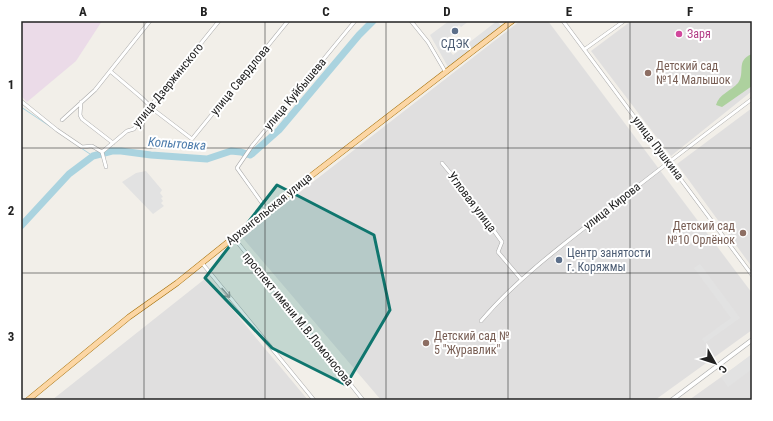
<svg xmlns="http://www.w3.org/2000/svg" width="773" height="421" font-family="'Roboto Condensed',sans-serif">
<rect width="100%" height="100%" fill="#f2efe9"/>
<path fill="#e0dfdf" d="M520,21H548L752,293V330L655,400H381L242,237Z
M631,21H752V91L671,156L591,51Z
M752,108V267L677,164Z
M206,278L308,400H52Z
M752,355V400H689Z"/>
<path fill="#ebdbe8" d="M21,21H102L76,61L27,102L21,96Z"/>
<path fill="#add19e" d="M752,54V86L722,107L716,105C719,94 731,91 738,83C746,72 735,61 752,54Z"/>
<path fill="#e2e2e2" d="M449,21H469L461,27L459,25L453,30L454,33L443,42L453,55L497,21L501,26L448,67L430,35Z
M146,171L162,190L160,193L163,197L161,198L163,201L161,203L164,206L153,214L122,182L136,173Z
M700,264L740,318L705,343L702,339L731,318L694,268Z
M752,354V369L728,387L721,377Z"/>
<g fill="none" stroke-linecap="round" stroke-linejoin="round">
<path stroke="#aad3df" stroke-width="1" d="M21,107L54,129
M81,148L93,156"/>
<path stroke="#aad3df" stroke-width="7" d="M21,226L69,174L93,156L112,151H121L151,155L207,159L231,151L241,152L250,155L253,153L279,130L359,35L373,21"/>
<g stroke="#a9a9a9" stroke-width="4">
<path id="minor" d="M411,21L428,42L445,71
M563,21L752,275
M585,49L624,21
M110,71L142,98L154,110L192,139L288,21
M21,101L57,130L82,147L92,146L102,152L127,131L134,129L139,120L219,21
M81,102L80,115L82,119L113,143
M62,120L95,90L150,21
M102,152L106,167
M442,163L466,192L502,242L498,252L521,279
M267,210L237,168L252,146L355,21
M234,238L363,400
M202,263L314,400
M481,321C515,281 556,250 597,218C648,178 700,138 752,99"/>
</g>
<g stroke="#a9a9a9" stroke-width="5">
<path id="tertiary" d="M672,400L752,340"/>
</g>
<g stroke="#a06b00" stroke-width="6">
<path id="primary" d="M28,400L129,317L177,283L294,189L512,21"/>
</g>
<use href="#minor" stroke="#fff" stroke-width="3"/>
<use href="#tertiary" stroke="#fff" stroke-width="4"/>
<use href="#primary" stroke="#fcd6a4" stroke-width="5"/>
</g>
<defs><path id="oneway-shaft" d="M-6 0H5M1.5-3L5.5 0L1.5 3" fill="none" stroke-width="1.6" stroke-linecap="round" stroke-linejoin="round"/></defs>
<use stroke="#9c9c9c" href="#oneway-shaft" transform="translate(226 293) rotate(49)"/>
<path fill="#0f766e" fill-opacity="0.2" stroke="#0f766e" stroke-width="3" stroke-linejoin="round" d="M277,185L374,235L390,310L346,385L272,348L205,278Z"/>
<path fill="none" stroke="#222" stroke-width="1" stroke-opacity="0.55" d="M144,21V400M265,21V400M386,21V400M508,21V400M630,21V400M21,148H752M21,273H752"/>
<g fill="#5c6f8a" stroke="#fff" stroke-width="1.5">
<circle cx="455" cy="31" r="4"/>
<circle cx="559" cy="260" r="4"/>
</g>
<circle fill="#d1479c" stroke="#fff" stroke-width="1.5" cx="679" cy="34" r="4"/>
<g fill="#8d6e63" stroke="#fff" stroke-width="1.5">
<circle cx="648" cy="73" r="4"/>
<circle cx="743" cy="233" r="4"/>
<circle cx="426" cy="343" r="4"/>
</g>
<g text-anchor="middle" stroke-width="4" stroke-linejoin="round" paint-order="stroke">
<g font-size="12" fill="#b23c85" stroke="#fff" text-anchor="start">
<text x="687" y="38">Заря</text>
</g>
<g font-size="12" fill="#4e5e75" stroke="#fff">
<text x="455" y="48">СДЭК</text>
<text x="567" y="257" text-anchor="start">Центр занятости<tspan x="567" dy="14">г. Коряжмы</tspan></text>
</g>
<g font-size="12" fill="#785e54" stroke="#fff" text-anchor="start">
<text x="656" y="70">Детский сад<tspan x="656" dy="14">№14 Малышок</tspan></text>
<text x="735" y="230" text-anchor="end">Детский сад<tspan x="735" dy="14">№10 Орлёнок</tspan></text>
<text x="434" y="340">Детский сад №<tspan x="434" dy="14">5 "Журавлик"</tspan></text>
</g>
<g font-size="12" fill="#222" stroke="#fff">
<text transform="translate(240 80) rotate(-51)" y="4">улица Свердлова</text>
<text transform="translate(168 85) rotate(-51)" y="4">улица Дзержинского</text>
<text transform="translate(295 94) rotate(-50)" y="4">улица Куйбышева</text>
<text transform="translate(658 148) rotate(53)" y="4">улица Пушкина</text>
<text transform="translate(472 202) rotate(53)" y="4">Угловая улица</text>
<text transform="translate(612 206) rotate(-38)" y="4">улица Кирова</text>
<text transform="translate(269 209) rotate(-39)" y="4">Архангельская улица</text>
<text transform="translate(298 319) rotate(51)" y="4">проспект имени М.В.Ломоносова</text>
</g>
<g font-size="13" font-style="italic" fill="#4a7aab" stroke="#fff">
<text transform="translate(177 143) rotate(4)" y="5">Копытовка</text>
</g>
</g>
<rect width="773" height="421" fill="none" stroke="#ffffff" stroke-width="44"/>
<g transform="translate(715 363) rotate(129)" stroke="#ffffff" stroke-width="3" paint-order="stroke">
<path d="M0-3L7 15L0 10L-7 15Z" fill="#222222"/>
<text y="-6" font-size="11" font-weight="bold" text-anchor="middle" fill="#222222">С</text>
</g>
<rect x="22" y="22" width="729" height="377" fill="none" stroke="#222" stroke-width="1.5"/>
<g font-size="13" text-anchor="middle" font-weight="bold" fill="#222">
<text x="83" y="16">A</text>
<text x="204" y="16">B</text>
<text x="326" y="16">C</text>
<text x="447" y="16">D</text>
<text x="569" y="16">E</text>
<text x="690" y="16">F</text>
<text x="11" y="89">1</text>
<text x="11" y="215">2</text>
<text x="11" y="341">3</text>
</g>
</svg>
